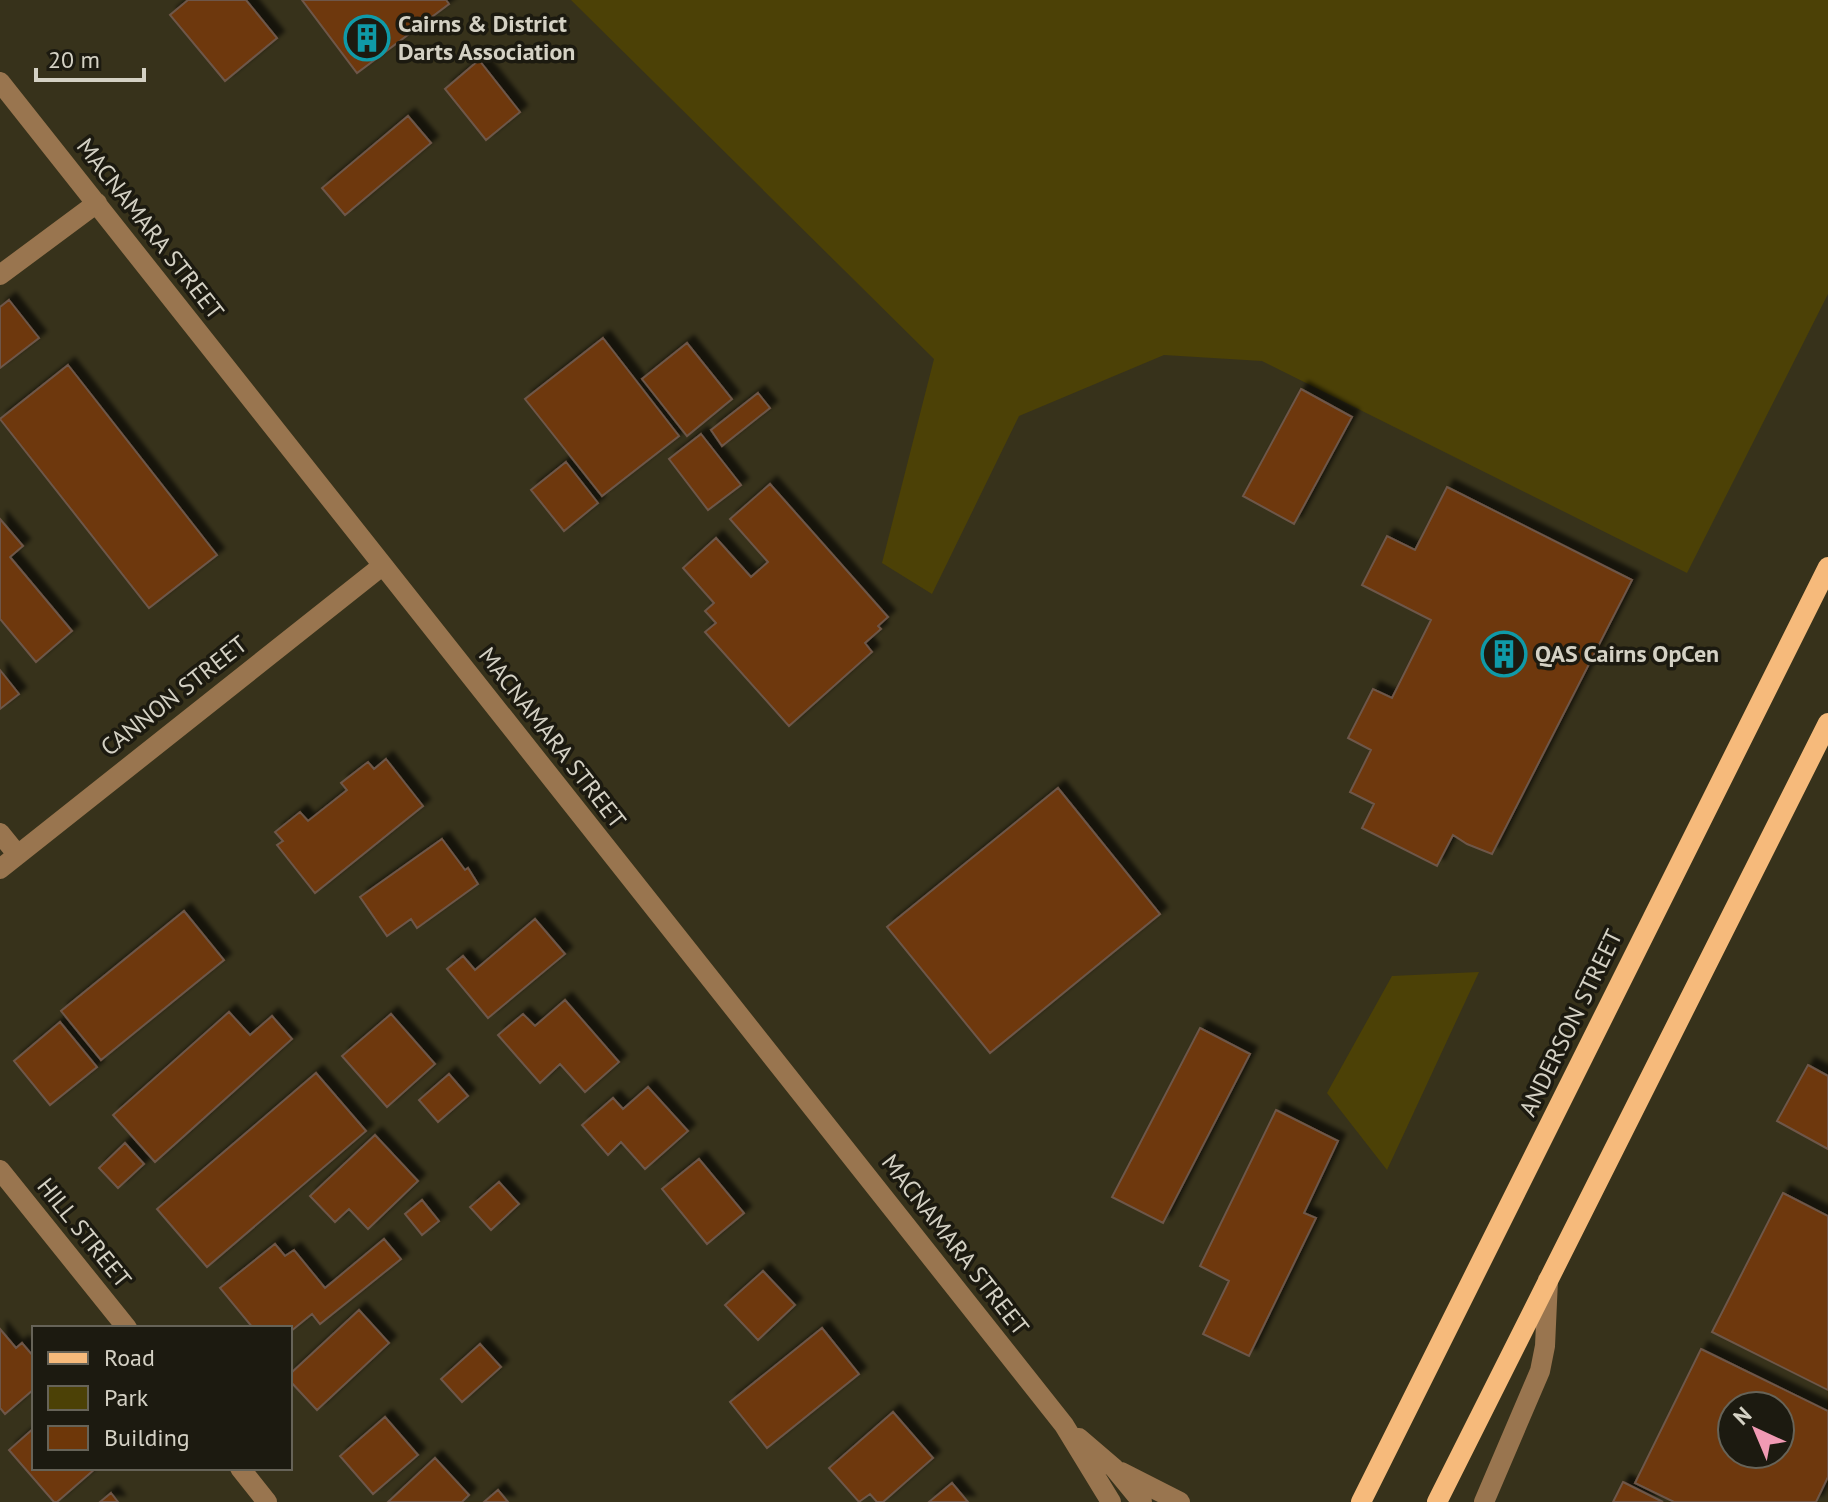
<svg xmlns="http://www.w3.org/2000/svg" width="1828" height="1502" font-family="'PT Sans',sans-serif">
<defs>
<filter id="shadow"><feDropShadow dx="7" dy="-7" stdDeviation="2" flood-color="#0009"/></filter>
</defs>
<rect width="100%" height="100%" fill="#37321b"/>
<path fill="#4c4106" d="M571,0H1828V294L1687,573L1262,361L1164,355L1019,416L932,594L882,563L934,359Z
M1479,972L1387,1170L1327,1093L1392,976Z"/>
<path fill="#6e3709" stroke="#6e5749" stroke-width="2" fill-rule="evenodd" filter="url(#shadow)" d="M188,0H246L277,38L225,81L170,15Z
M302,0H446L449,4L357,73Z
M479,60L520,112L486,140L445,89Z
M408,116L431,143L345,215L322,188Z
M9,300L39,338L0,368V307Z
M603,338L679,436L602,496L525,399Z
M687,343L732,399L687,436L642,379Z
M68,365L217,555L149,608L0,419Z
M1301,389L1352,417L1294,524L1243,496Z
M758,393L770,408L722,446L711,430Z
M701,434L741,485L708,510L669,459Z
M566,462L598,503L564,531L531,490Z
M770,484L888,617L878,626L881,629L865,643L872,652L789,726L705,632L716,623L705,611L714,603L683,568L716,538L751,577L768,562L730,519Z
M1447,487L1632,580L1492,854L1467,844L1453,835L1437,866L1362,828L1374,804L1350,792L1371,750L1348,738L1373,689L1392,698L1431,620L1362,585L1387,536L1415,550Z
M0,519L23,546L10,557L72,631L36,662L0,619Z
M0,670L19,694L0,709Z
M386,759L423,806L315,893L277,845L283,841L275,832L300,812L308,821L347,790L341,783L368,762L374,769Z
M1058,788L1160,914L990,1053L887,927Z
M442,839L465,870L468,868L478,884L417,928L411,919L387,936L360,897Z
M184,911L224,960L101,1060L61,1011Z
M535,919L565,954L488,1018L447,969L463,956L475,970Z
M565,1000L619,1062L585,1092L560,1064L540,1083L498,1035L523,1014L535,1026Z
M229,1012L250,1035L272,1016L292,1039L155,1162L113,1115Z
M391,1014L435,1064L387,1107L342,1056Z
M60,1022L97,1067L50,1105L14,1061Z
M1200,1028L1250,1054L1163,1223L1112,1197Z
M1808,1065L1828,1076V1149L1777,1121Z
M316,1073L366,1131L207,1267L157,1209Z
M449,1074L468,1096L438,1122L419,1100Z
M648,1087L688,1131L645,1169L621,1142L608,1155L582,1125L613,1098L623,1109Z
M1276,1110L1338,1141L1304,1213L1316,1218L1249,1356L1203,1334L1229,1281L1200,1266Z
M375,1135L418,1181L368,1229L349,1209L335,1222L310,1196Z
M125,1143L144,1164L118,1188L99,1168Z
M699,1159L744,1213L707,1244L662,1189Z
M499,1182L519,1204L491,1230L470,1207Z
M1783,1193L1828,1216V1390L1712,1332Z
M422,1200L439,1221L422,1235L405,1214Z
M384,1239L401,1259L320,1324L312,1314L290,1332V1328H253L220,1288L275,1244L285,1256L294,1250L325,1288Z
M763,1271L795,1305L758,1340L725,1305Z
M359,1310L389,1343L317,1410L290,1381V1374Z
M822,1328L859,1374L767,1448L730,1402Z
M0,1329L16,1348L22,1343L34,1357V1389L5,1414L0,1408Z
M480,1344L501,1367L462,1402L441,1379Z
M1701,1349L1828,1411V1477L1816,1502H1674L1635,1483ZM1732,1406H1780V1454H1732Z
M893,1412L933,1458L883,1502H877L870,1494L859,1502L829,1468Z
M385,1417L418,1455L373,1494L340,1456Z
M34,1428V1468H96L57,1502H54L9,1450Z
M435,1458L469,1495L462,1502H388Z
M1623,1482L1663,1502H1613Z
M952,1483L968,1502H929Z
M498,1490L508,1502H484Z
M111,1493L118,1502H100Z"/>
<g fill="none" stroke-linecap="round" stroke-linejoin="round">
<path stroke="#99754f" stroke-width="20" d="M0,82L1064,1425L1111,1502
M0,275L97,203
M0,833L17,854
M0,869L382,566
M0,1170L127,1328
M1079,1438L1114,1468L1142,1502
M240,1468L267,1502
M1121,1472L1180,1502
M1484,1502L1540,1371L1545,1346L1548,1280"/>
<path stroke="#f6ba7b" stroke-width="20" d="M1361,1502L1828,567
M1437,1502L1828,723"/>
</g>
<defs>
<g id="building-ring" transform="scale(2.3)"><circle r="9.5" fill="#1c1a10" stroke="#0f9aa8" stroke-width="1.5"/><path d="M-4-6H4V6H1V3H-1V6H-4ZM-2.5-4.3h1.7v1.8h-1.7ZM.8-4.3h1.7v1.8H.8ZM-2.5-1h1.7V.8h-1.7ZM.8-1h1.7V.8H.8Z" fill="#0f9aa8"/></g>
</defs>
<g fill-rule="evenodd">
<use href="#building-ring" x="367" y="38"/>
<use href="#building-ring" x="1504" y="654"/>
</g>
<g text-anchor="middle" stroke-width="7" stroke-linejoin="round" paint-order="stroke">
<g font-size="24" font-weight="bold" fill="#d4d1c4" stroke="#1c1a10" text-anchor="start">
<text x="398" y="32">Cairns &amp; District<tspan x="398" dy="28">Darts Association</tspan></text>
<text x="1535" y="662">QAS Cairns OpCen</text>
</g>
<g font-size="24" fill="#d4d1c4" stroke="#1c1a10">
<text transform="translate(150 229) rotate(52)" y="8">MACNAMARA STREET</text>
<text transform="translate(174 696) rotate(-38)" y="8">CANNON STREET</text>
<text transform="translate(552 738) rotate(52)" y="8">MACNAMARA STREET</text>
<text transform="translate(1571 1023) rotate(-64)" y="8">ANDERSON STREET</text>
<text transform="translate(84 1233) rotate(51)" y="8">HILL STREET</text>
<text transform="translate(955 1245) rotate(52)" y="8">MACNAMARA STREET</text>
</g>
</g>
<rect x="32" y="1326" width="260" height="144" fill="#1c1a10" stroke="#666358" stroke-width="2"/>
<rect x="48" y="1352" width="40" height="12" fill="#f6ba7b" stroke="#666358" stroke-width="2"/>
<text x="104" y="1366" font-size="24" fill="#d4d1c4">Road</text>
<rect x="48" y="1386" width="40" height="24" fill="#4c4106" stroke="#666358" stroke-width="2"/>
<text x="104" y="1406" font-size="24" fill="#d4d1c4">Park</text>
<rect x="48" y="1426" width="40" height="24" fill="#6e3709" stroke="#666358" stroke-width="2"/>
<text x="104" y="1446" font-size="24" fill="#d4d1c4">Building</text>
<g transform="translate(1756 1430) rotate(316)"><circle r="38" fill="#1c1a10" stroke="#666358" stroke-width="2"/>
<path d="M0-6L14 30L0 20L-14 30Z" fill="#f19ab4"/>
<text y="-12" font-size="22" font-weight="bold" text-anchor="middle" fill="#d4d1c4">N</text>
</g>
<path d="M36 68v12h108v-12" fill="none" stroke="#d4d1c4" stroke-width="4"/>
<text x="48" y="68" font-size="24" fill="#d4d1c4" stroke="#1c1a10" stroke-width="6" paint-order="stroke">20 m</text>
</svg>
